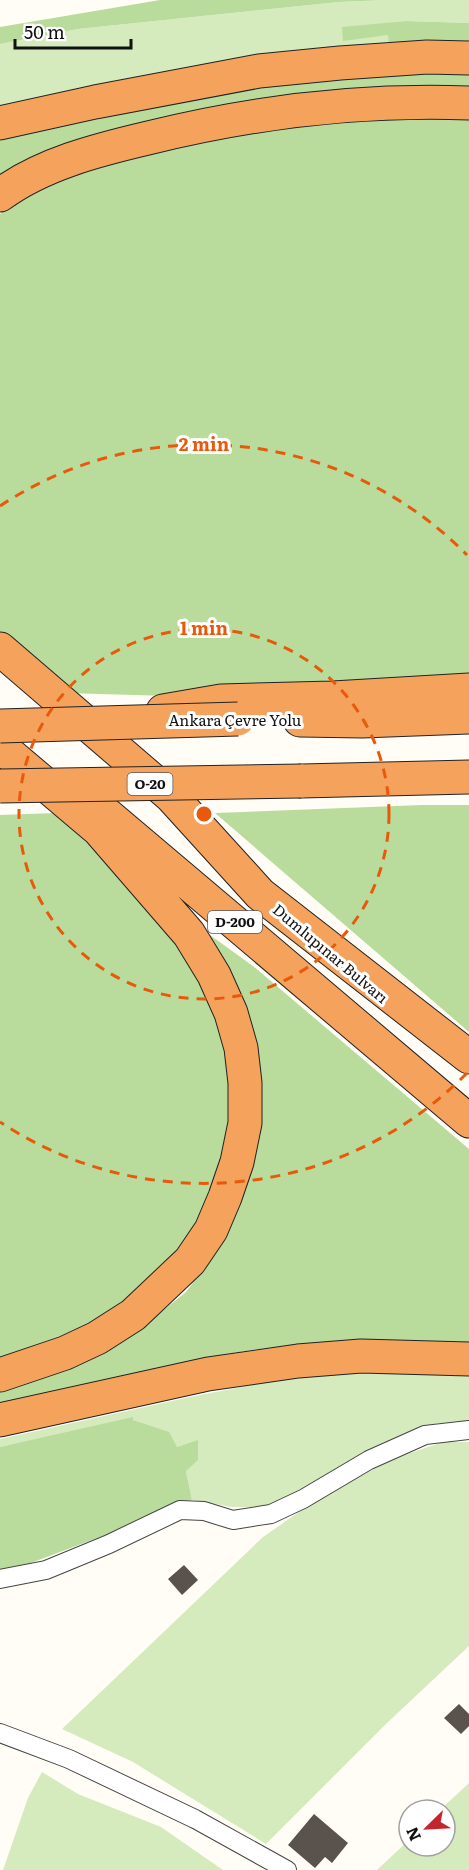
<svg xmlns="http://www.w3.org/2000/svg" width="469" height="1870" font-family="Literata,serif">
<rect width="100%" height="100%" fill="#fffdf5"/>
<path fill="#d5ebbd" d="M387,0H469V23L406,21L342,28L389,35V45L0,109V44L78,29L339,2Z
M335,1369L469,1374V1424L438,1423L366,1453L268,1507H232L192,1500L186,1471L197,1441L177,1447L141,1423L133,1420L0,1447V1439L190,1397Z
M443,1442H469V1646L387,1723L266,1844L133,1762L62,1729L263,1537L309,1505L392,1459Z
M42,1772L78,1794L161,1827L223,1870H3L28,1798Z
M469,1783V1870H377L409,1840V1846H445V1810H440Z"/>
<path fill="#b9dc9c" d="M160,0H387L339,2L78,29L0,44V27Z
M406,21L469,23V46L389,45L388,35L343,41L342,27Z
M404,72L469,73V89L0,182V136L242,88Z
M469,117V682L204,697L65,693L0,632V214L58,178L99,163L265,129L376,118Z
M422,805H469V1032L215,813Z
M56,813L110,865L191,952L229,1050L231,1089L227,1137L216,1180L201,1216L179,1250L121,1305L83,1327L37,1349L0,1360V815Z
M207,933L253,966L469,1149V1346C402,1343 335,1340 268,1348C177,1359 89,1387 0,1408V1388L141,1328L186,1292L222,1244L243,1190L256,1138Z
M133,1417V1420L169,1432L177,1447L198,1440V1460L186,1471L192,1500L174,1502L132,1525L28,1564L0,1570V1447Z"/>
<path fill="#5a524d" d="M184,1565L198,1580L182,1595L168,1579Z
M459,1704L469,1714V1726L461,1734L444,1718Z
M314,1814L348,1843L332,1863L325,1857L315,1868L288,1845Z"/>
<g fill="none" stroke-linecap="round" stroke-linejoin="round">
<g stroke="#444" stroke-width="20">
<path id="street" d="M0,1579L46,1570L109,1544L180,1510L204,1511L233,1520L271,1514L303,1499L369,1460L425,1435L469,1430
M0,1733L69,1759L195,1819L287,1870"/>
</g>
<g stroke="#222" stroke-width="35">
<path id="highway" d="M0,123L95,102L259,71L340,63L427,57L469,58
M0,195C42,164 97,150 148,138C253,112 361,99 469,103
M0,649L171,796L260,894L469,1057
M163,711L221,701L333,698L469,690
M300,720L362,721L469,717
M0,746L99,830L189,934L214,975L231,1013L241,1048L245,1083V1123L237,1162L225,1197L211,1230L190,1261L133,1315L97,1338L65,1353L0,1375
M301,781L469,777
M104,812L469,1121
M0,1420L208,1374L298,1361L361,1356L469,1359"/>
</g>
<use href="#street" stroke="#fff" stroke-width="18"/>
<use href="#highway" stroke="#f5a25d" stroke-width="33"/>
<g stroke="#222" stroke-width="35" stroke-linecap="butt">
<path id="highway-bridge" d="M0,726L238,719
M0,786L301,781"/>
</g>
<use href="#highway-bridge" stroke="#f5a25d" stroke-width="33"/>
</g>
<g fill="none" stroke="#e8590c" stroke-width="3" stroke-dasharray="10 8">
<circle cx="204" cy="814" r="185"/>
<path d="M467 1073A369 369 0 0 1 0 1122M0 506A369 369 0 0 1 467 555"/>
</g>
<g text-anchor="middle" stroke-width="6" stroke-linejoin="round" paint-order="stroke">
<g fill="#fff" stroke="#585858" stroke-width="1.5">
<rect x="127.5" y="773" width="45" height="22" rx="4.5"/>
<rect x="208" y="911" width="54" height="22" rx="4.5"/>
</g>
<g font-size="14" font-weight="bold" fill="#111">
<text x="150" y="789">O-20</text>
<text x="235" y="927">D-200</text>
</g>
<g font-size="15" fill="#111" stroke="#fff">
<text x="235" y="726">Ankara Çevre Yolu</text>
<text transform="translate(330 954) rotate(40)" y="5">Dumlupınar Bulvarı</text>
</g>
</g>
<circle cx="204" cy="814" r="9" fill="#e8590c" stroke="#fff" stroke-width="3"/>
<g font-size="18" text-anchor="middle" font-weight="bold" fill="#e8590c" stroke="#fff" stroke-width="6" stroke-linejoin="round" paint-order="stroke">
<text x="204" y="451">2 min</text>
<text x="204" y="635">1 min</text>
</g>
<g transform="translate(427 1828) rotate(246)"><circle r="28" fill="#ffffff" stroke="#a0a0a0" stroke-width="1.5"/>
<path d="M0-4.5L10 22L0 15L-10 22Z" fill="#c4262e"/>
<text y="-9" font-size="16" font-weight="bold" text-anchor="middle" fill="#111111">N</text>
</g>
<path d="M15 39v9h116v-9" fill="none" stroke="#111111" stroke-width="3"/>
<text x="24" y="39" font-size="18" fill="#111111" stroke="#ffffff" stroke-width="4.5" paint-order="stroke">50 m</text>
</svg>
